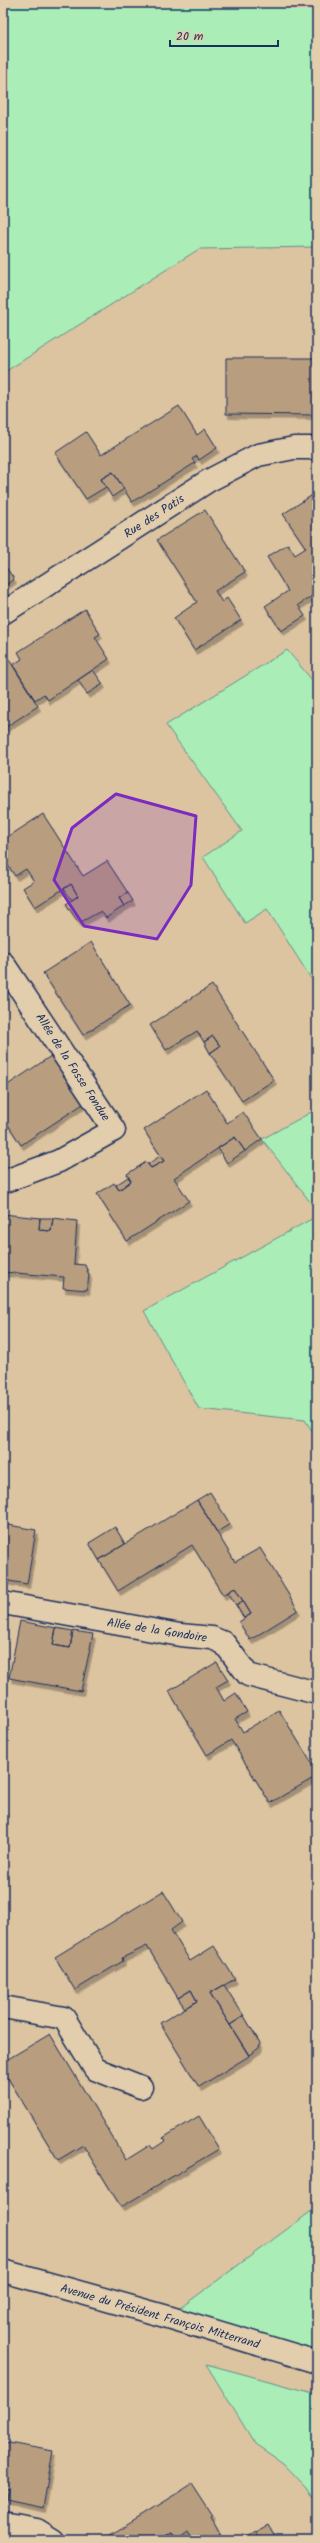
<svg xmlns="http://www.w3.org/2000/svg" width="320" height="2543" font-family="Kalam,sans-serif">
<defs>
<filter id="shadow"><feDropShadow dx="2.5" dy="4.5" stdDeviation="0" flood-color="#0004"/></filter>
</defs>
<rect width="100%" height="100%" fill="#ddc4a0"/>
<filter id="ink" filterUnits="userSpaceOnUse"><feTurbulence type="fractalNoise" baseFrequency=".025" numOctaves="2"/><feDisplacementMap in="SourceGraphic" scale="8" xChannelSelector="R" yChannelSelector="G"/><feConvolveMatrix kernelMatrix="1 2 1 2 8 2 1 2 1" color-interpolation-filters="sRGB"/></filter>
<g filter="url(#ink)">
<path fill="#aaedb7" stroke="#628e8a" d="M3,3H317V247L199,249L3,373Z
M287,650L317,686V988L267,909L245,923L203,857L242,831L166,725Z
M317,1109V1211L262,1139Z
M317,1216V1438L305,1420L199,1409L144,1311Z
M317,2207V2362L168,2317Z
M206,2364L317,2394V2505L306,2487L283,2463L255,2444Z"/>
<path fill="#b89d7f" stroke="#1b2f5e" filter="url(#shadow)" d="M226,358H317V415L226,414Z
M179,406L197,435L205,429L217,448L199,460L197,456L192,459L195,463L132,502L113,472L101,479L106,487L86,499L55,453L86,432L101,455Z
M113,472L124,489L112,497L101,479Z
M317,492V560L314,561L317,566V593L298,605L305,616L281,631L265,606L288,591L267,557L288,544L295,555L306,548L283,514Z
M205,510L245,572L215,591L222,602L227,598L241,620L194,650L174,618L197,602L157,540Z
M3,563L14,579L3,587Z
M85,609L100,634L95,637L109,659L48,700L44,694L35,700L13,665L22,659L18,652Z
M8,658L38,706L3,729V661Z
M93,670L103,684L87,694L78,680Z
M43,814L83,876L107,861L128,893L119,898L124,906L106,918L101,911L79,923L66,904L78,896L71,884L35,907L23,888L34,881L26,869L15,876L3,858V840Z
M71,884L78,896L72,900L64,889Z
M128,893L133,901L124,906L119,898Z
M91,942L130,1005L83,1035L43,973Z
M212,985L274,1080L242,1101L210,1053L220,1046L213,1036L204,1042L197,1031L166,1050L150,1025Z
M213,1036L220,1046L210,1053L204,1042Z
M51,1056L83,1104L21,1145L3,1117V1088Z
M206,1089L227,1123L243,1112L262,1139L245,1151L235,1137L174,1178L189,1201L127,1241L97,1194L114,1183L119,1190L131,1181L127,1174L146,1162L151,1168L164,1161L144,1130Z
M235,1137L245,1151L227,1163L218,1148Z
M160,1156L164,1161L151,1168L148,1164Z
M128,1177L131,1181L119,1190L116,1185Z
M3,1214L40,1218L39,1230L51,1231L53,1218L77,1221L74,1264L85,1265L89,1275L87,1290L63,1288L64,1277L3,1272Z
M40,1218H53L51,1231L39,1230Z
M210,1492L230,1524L217,1532L197,1500Z
M197,1500L235,1562L260,1548L298,1610L250,1640L239,1622L251,1614L235,1588L223,1595L192,1545L118,1591L99,1560Z
M3,1524L36,1530L27,1584L3,1580Z
M115,1527L125,1544L99,1560L89,1543Z
M235,1588L243,1601L236,1605L228,1592Z
M243,1601L251,1614L244,1618L236,1605Z
M20,1621L56,1628L53,1645L70,1648L73,1631L93,1634L81,1691L9,1678Z
M56,1628L73,1631L70,1648L53,1645Z
M217,1662L228,1680L216,1687L224,1701L236,1693L247,1712L235,1719L243,1732L279,1710L317,1772V1776L270,1803L231,1740L207,1755L169,1691Z
M163,1891L182,1922L171,1930L190,1961L214,1946L235,1979L210,1993L249,2056L199,2087L160,2023L197,2001L191,1990L178,1998L147,1946L122,1958L123,1961L75,1990L55,1957Z
M224,1985L244,2016L230,2025L210,1993Z
M191,1990L197,2001L185,2008L178,1998Z
M244,2016L260,2043L259,2048L249,2055L230,2025Z
M50,2034L126,2160L150,2145L153,2149L165,2141L163,2138L199,2116L219,2149L121,2207L83,2145L58,2160L3,2070V2062Z
M3,2442L53,2451L43,2508L6,2500L8,2488L3,2487Z
M192,2484L212,2515L210,2517L223,2540H193L187,2530L176,2538L172,2532L160,2540H101Z
M3,2487L8,2488L6,2500H3Z
M268,2524L277,2540H260L255,2531Z
M255,2531L260,2540H240Z
M172,2532L176,2538L172,2540L159,2539Z"/>
<g fill="none" stroke-linecap="round" stroke-linejoin="round">
<g stroke="#1b2f5e" stroke-width="25">
<path id="street" d="M3,613L208,481L258,455L294,448H317
M3,963L114,1130L59,1161L3,1182
M3,1603L180,1635L212,1638L224,1643L248,1675L317,1693
M3,2007L64,2018L95,2069L141,2087
M3,2524L37,2530L53,2540"/>
</g>
<g stroke="#1b2f5e" stroke-width="25">
<path id="secondary" d="M3,2271L168,2317L317,2362"/>
</g>
<use href="#street" stroke="#e2cdac" stroke-width="22"/>
<use href="#secondary" stroke="#e2cdac" stroke-width="22"/>
</g>
</g>
<path fill="#7b2cbf" fill-opacity="0.2" stroke="#7b2cbf" stroke-width="3" stroke-linejoin="round" d="M116,794L196,816L191,885L157,939L84,926L54,880L72,828Z"/>
<g text-anchor="middle" stroke-width="3.5" stroke-linejoin="round" paint-order="stroke">
<g font-size="12" fill="#1b2f5e" stroke="#e2cdac">
<text transform="translate(154 516) rotate(-33)" y="4">Rue des Patis</text>
<text transform="translate(73 1067) rotate(57)" y="4">Allée de la Fosse Fondue</text>
<text transform="translate(157 1630) rotate(9)" y="4">Allée de la Gondoire</text>
<text transform="translate(160 2316) rotate(16)" y="4">Avenue du Président François Mitterrand</text>
</g>
</g>
<rect width="320" height="2543" fill="none" stroke="#e2cdac" stroke-width="16"/>
<rect x="8" y="8" width="304" height="2527" fill="none" stroke="#1b2f5e" stroke-width="1.5" filter="url(#ink)"/>
<path d="M170 40v6h108v-6" fill="none" stroke="#1b2f5e" stroke-width="2"/>
<text x="176" y="40" font-size="12" fill="#1b2f5e" stroke="#e2cdac" stroke-width="3" paint-order="stroke">20 m</text>
</svg>
